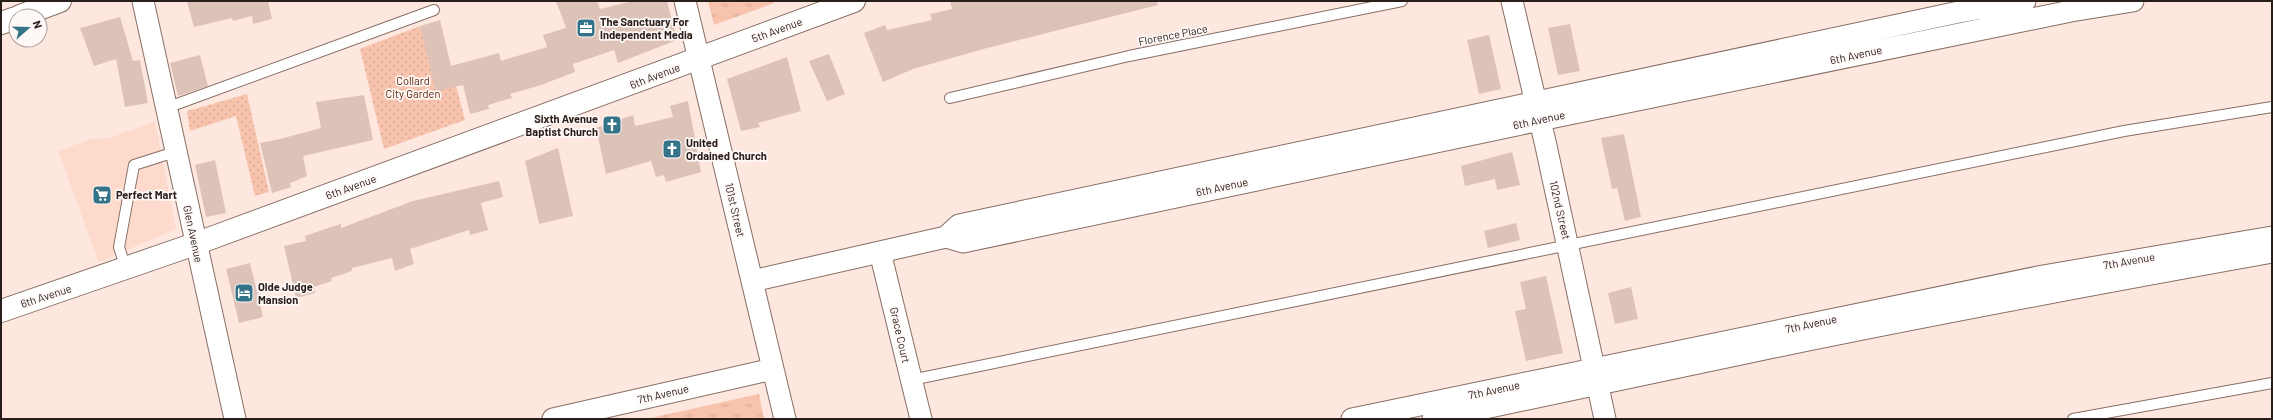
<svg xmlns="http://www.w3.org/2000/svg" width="2273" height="420" font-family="Barlow,sans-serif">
<defs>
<pattern id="grass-tufts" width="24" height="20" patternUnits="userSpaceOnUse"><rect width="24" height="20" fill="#f8c3ad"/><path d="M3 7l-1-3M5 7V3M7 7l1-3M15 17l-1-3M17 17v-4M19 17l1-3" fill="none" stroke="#d5a794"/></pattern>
<pattern id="garden-dots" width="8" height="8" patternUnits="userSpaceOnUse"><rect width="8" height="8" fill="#f8c3ad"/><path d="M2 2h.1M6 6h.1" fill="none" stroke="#d5a794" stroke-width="1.8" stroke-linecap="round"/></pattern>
</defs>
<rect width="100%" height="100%" fill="#fee7de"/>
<path fill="#fedacc" d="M155,121L176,229L99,262L58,151L91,139L110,138Z"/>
<path fill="url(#grass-tufts)" d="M708,1H773L774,3L714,25Z
M759,394L764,419H646Z"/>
<path fill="url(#garden-dots)" d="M420,26L426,47L445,44L465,120L384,149L360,49Z
M247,94L269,192L255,196L236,116L190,131L187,111Z"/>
<path fill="#ddc2b7" d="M187,1H268L272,19L253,24L252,16L233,21L232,18L194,27Z
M556,1H597L600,9L633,1H667L677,40L618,63L614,50L573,64L575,72L541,85L510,94L512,98L488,105L489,109L470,114L463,85L436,91L420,26L440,20L451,66L499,53L501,61L547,47L543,35L566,28Z
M950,1H1157L1158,5L987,48L913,69L883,82L864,33L885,25L887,30L932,20L930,14L952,9Z
M120,17L133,61L140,60L148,103L125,107L116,59L94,66L80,28Z
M1570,24L1580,71L1558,75L1548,28Z
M1489,35L1501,89L1479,94L1467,40Z
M829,54L845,94L827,101L809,61Z
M200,55L208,86L178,96L170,63Z
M787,57L801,111L758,123L760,127L741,131L727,79Z
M364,95L373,140L303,156L307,176L290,183L291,187L272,193L260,143L280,139L321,128L316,102Z
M688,101L701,172L666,182L664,175L656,177L651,161L606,174L596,128L633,115L635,126L673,117L670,106Z
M1624,134L1641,217L1625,221L1617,188L1612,189L1601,138Z
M558,148L573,216L539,224L525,161Z
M1512,152L1520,185L1497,190L1495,179L1465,186L1461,166Z
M215,160L226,213L206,217L195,165Z
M499,181L503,197L481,203L488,230L470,235L469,230L410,249L414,264L395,271L392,258L352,268V271L331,278L332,281L314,287L315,293L296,298L284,246L306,241L305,236L325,229L341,224V228L413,201Z
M1516,223L1520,240L1488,248L1484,231Z
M250,263L263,317L239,323L226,269Z
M1546,276L1563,353L1526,361L1515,311L1526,309L1520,282Z
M1631,287L1638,319L1615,324L1608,293Z"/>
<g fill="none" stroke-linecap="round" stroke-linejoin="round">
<g stroke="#876f65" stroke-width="12">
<path id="lane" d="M950,98L1129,56L1402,1
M166,108L434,10
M126,269L119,247L134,165L175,152
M911,380L2124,131L2272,107
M2073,419L2272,383"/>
</g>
<g stroke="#876f65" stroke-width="23">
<path id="street" d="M143,1L235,419
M685,1L785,419
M1512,1L1546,146L1605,419
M946,237L959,225L1959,12L2025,1
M880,252L921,419
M752,281L946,237L963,242L1540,120L2071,11L2133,1
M553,419L773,369
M1352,419L2043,276L2272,237
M1433,419C1547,396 1660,370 1774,347C1939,313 2105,282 2272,252"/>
</g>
<g stroke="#876f65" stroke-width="24">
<path id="secondary" d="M1,311L195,244L854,1"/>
</g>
<g stroke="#876f65" stroke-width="24">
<path id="primary" d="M20,16L60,1
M1,23L16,18"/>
</g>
<use href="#lane" stroke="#fff" stroke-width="10"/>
<use href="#street" stroke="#fff" stroke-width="21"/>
<use href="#secondary" stroke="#fff" stroke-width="22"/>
<use href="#primary" stroke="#fff" stroke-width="22"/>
</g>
<defs>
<g id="office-square" transform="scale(1)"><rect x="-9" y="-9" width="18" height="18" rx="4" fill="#357388" stroke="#fef8f6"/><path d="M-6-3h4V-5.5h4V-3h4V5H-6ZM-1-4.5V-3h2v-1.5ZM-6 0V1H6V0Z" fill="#fff"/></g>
<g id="church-square" transform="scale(1)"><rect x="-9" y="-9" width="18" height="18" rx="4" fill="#357388" stroke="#fef8f6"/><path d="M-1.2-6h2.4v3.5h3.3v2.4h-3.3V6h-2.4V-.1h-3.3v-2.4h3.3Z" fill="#fff"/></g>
<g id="supermarket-square" transform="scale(1)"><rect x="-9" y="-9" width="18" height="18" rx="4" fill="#357388" stroke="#fef8f6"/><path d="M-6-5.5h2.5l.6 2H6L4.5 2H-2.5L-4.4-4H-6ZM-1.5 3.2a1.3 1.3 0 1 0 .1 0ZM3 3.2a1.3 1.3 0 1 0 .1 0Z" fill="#fff"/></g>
<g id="hotel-square" transform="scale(1)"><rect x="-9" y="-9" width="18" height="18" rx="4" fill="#357388" stroke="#fef8f6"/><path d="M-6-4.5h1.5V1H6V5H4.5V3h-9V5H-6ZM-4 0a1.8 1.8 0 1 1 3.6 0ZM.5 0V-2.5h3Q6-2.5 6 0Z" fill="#fff"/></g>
</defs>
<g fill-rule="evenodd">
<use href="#office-square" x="586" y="28"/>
<use href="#church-square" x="612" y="125"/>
<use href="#church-square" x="672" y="149"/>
<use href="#supermarket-square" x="102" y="195"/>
<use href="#hotel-square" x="244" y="293"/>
</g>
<g text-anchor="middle" stroke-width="3.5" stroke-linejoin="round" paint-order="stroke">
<g font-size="11" font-weight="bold" fill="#281e1a" stroke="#fef8f6" text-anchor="start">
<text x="600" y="26">The Sanctuary For<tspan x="600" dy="13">Independent Media</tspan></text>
<text x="598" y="123" text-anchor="end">Sixth Avenue<tspan x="598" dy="13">Baptist Church</tspan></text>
<text x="686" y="147">United<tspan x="686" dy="13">Ordained Church</tspan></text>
<text x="116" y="199">Perfect Mart</text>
<text x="258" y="291">Olde Judge<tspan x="258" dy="13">Mansion</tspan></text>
</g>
<g font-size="11" fill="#281e1a" stroke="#fef8f6">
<text transform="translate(777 30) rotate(-20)" y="4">5th Avenue</text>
<text transform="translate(1173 35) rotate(-11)" y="4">Florence Place</text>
<text transform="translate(1856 55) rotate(-12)" y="4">6th Avenue</text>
<text transform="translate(655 76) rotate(-21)" y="4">6th Avenue</text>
<text transform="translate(1539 120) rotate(-12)" y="4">6th Avenue</text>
<text transform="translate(351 187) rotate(-20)" y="4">6th Avenue</text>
<text transform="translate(1222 187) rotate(-12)" y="4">6th Avenue</text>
<text transform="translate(735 210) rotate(77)" y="4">101st Street</text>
<text transform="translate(1560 210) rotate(77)" y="4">102nd Street</text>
<text transform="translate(193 234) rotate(78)" y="4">Glen Avenue</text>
<text transform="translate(2129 261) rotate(-10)" y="4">7th Avenue</text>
<text transform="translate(46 296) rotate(-18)" y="4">6th Avenue</text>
<text transform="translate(1811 324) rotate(-12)" y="4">7th Avenue</text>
<text transform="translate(900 335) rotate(77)" y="4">Grace Court</text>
<text transform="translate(1494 390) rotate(-12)" y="4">7th Avenue</text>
<text transform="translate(663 394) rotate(-13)" y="4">7th Avenue</text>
</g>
<g font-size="11" fill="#5d2408" stroke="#fef8f6">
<text x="413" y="85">Collard<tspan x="413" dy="13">City Garden</tspan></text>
</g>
</g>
<rect width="2273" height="420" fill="none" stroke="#281e1a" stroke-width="4"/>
<g transform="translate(28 28) rotate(70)"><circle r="19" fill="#fef8f6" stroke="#a8a19e"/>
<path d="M0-3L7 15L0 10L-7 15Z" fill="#357388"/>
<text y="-6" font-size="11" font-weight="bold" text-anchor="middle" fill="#281e1a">N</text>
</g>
</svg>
